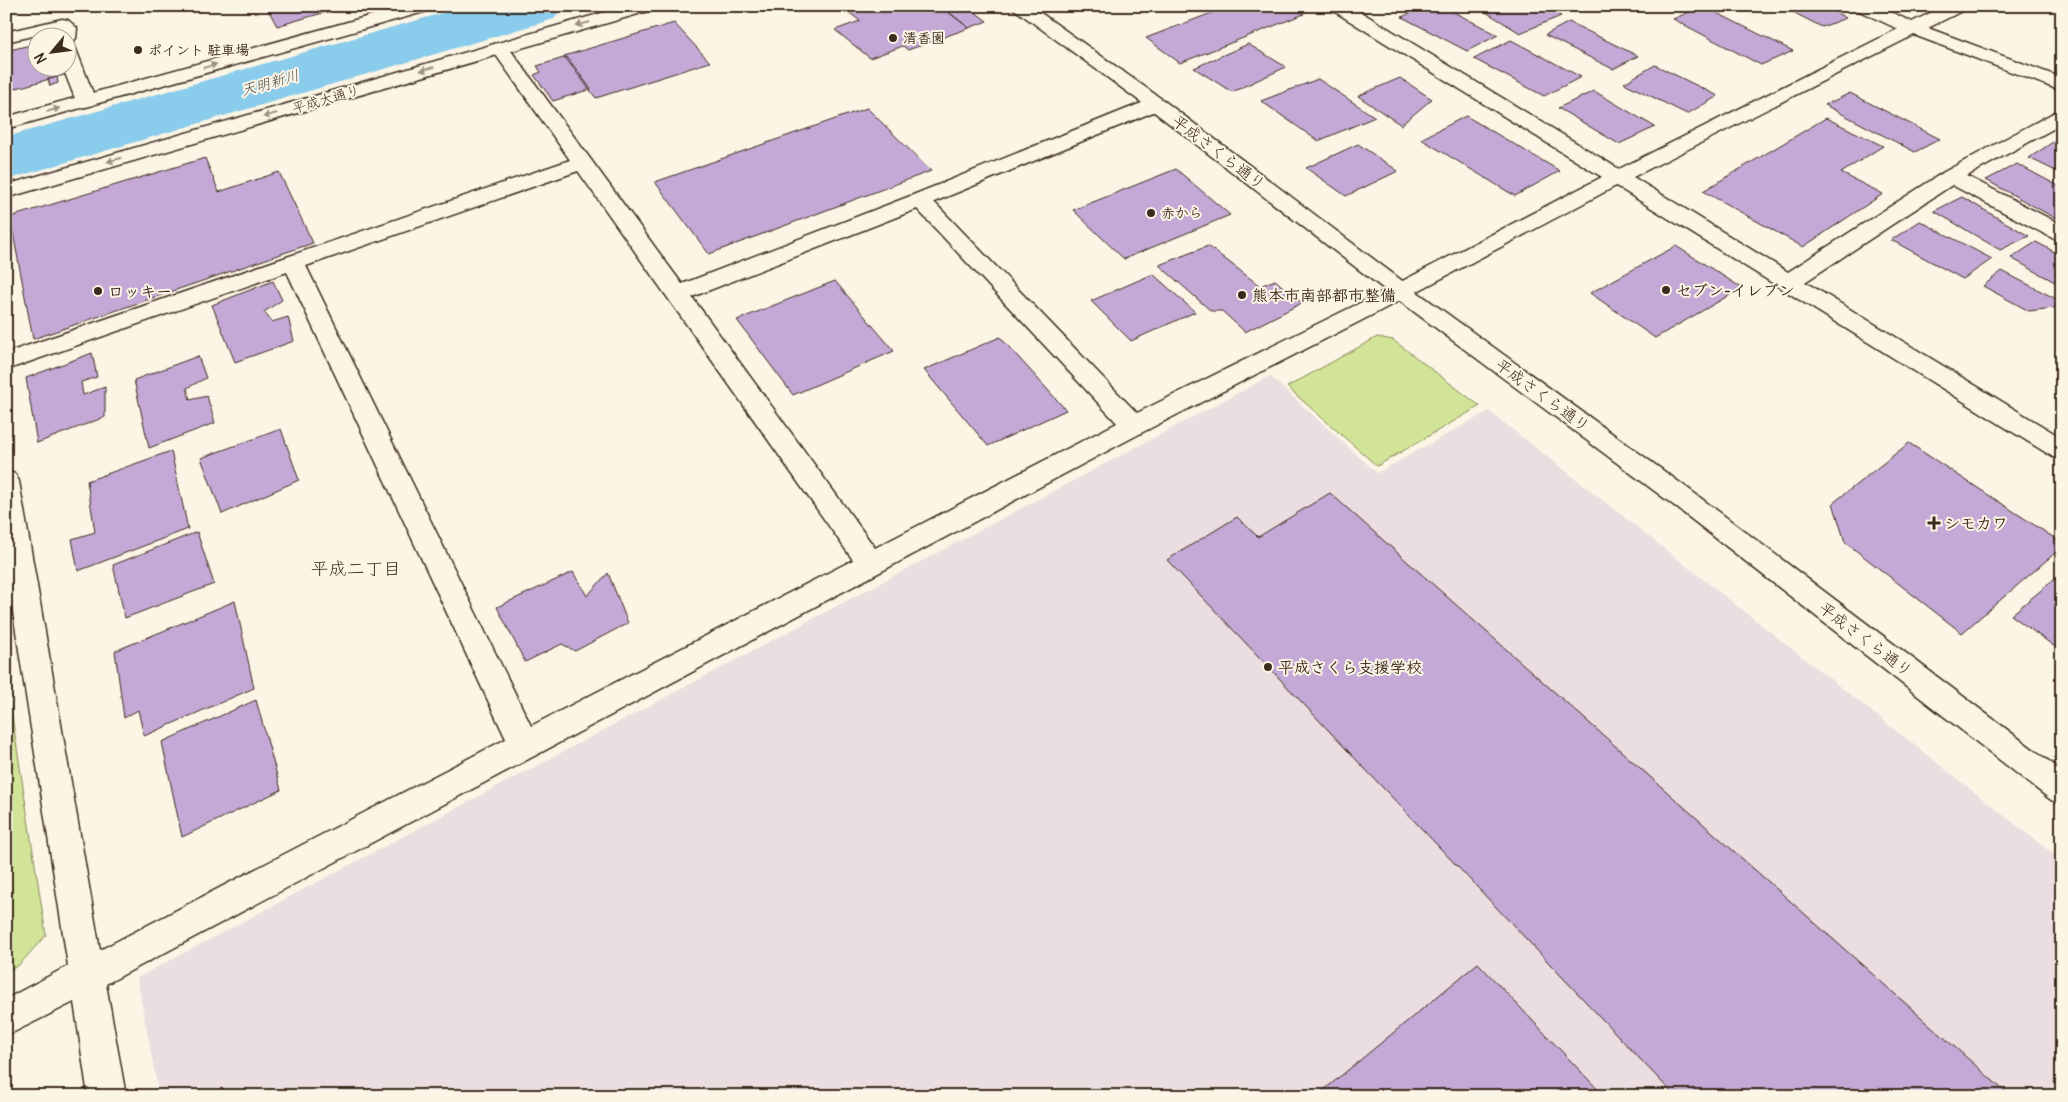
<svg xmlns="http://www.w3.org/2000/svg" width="2068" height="1102" font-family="Delius,'Klee One',sans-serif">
<rect width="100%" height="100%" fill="#fcf5e5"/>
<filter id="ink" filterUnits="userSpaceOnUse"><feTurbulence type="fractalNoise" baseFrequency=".02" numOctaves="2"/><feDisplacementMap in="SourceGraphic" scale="10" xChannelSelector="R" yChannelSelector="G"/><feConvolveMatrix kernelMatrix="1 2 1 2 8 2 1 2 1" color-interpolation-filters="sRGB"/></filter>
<g filter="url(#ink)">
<path fill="#ebdee0" d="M1270,376L1377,473L1489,411L2062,861V1096H159L137,978Z"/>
<path fill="#d2e498" stroke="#86875b" d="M1377,337L1393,340L1480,406L1377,466L1287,387Z
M6,677L46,935L19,965L6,972Z"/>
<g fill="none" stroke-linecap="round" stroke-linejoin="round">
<path fill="#8acceb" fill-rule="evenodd" d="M467,6H563L554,19L6,180V137Z"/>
</g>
<path fill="#c4a9d6" stroke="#3b2a1e" d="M266,6H347L277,26Z
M857,6H941L969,28L908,50L903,46L870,58L835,30L860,21L847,11Z
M948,6H967L987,21L969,28L943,8Z
M1230,6H1292L1304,14L1180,63L1146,38Z
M1425,6H1442L1498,35L1467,51L1402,17Z
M1502,6H1544L1561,16L1520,33L1486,12Z
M1674,6H1703L1686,13Z
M1703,6L1793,51L1761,65L1673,19Z
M1781,6H1824L1846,18L1822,27Z
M1569,22L1638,56L1613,69L1545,35Z
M674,23L710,62L596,98L564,56Z
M1511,40L1581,77L1544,96L1474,59Z
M38,43V68H66L68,74L6,91V63L9,62L6,51Z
M1248,44L1286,67L1232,92L1194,68Z
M567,57L591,89L553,101L534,75L541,72L537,66Z
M1655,65L1718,96L1687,114L1624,83Z
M57,77L58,83L50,86L48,79Z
M1400,78L1432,99L1401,125L1358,96Z
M1318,79L1375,117L1318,141L1261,101Z
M1594,91L1655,127L1619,144L1558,108Z
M1850,93L1940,139L1915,152L1825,105Z
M867,108L931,171L709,254L655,182Z
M1466,116L1560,171L1515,196L1421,139Z
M1826,118L1883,146L1841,173L1883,194L1803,247L1703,191Z
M2056,140L2062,143V174L2029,158Z
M1358,144L1398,171L1346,196L1306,168Z
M205,158L219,192L279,172L313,243L33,339L10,217Z
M2017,164L2062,188V215L2055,218L1986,180Z
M1176,169L1230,215L1124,259L1073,210Z
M1962,197L2029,236L2000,250L1934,211Z
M1920,221L1992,259L1963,279L1891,240Z
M2036,242L2062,256V286L2011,258Z
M1208,246L1260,286L1275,280L1302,303L1245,332L1222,311H1211L1159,265Z
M1676,246L1742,288L1655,338L1590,293Z
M2002,271L2062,302V307L2029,311L1983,286Z
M1153,274L1195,312L1131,341L1091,301Z
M273,281L282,300L264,312L272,322L288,317L294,341L235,362L212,305Z
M835,281L894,351L793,395L737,320Z
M1000,337L1066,410L988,446L924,370Z
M92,353L97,377L81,382L83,395L105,387V417L37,443L26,378Z
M198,356L206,378L187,388L190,400L207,396L215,423L149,448L134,380Z
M281,429L299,480L222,514L201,458Z
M1909,443L2062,543V547L1962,633L1845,542L1833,503Z
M171,451L188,529L78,571L72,539L95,532L87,481Z
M1330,493L2010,1096H1675L1167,560L1237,517L1258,537Z
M197,532L214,584L125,618L113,565Z
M573,572L587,596L608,573L628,623L575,651L562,644L525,662L497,607Z
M2062,573V652L2011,615Z
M235,601L254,688L144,736L138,710L124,718L115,651Z
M256,700L281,790L182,837L162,742Z
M1478,963L1604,1096H1320L1319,1094Z"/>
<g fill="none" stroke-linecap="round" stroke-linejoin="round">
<g stroke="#3b2a1e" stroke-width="3">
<path id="service" d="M62,19L68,20L77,28L76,38L73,42L69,43L74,44L96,101L93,105L86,107L79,105L76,101L63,68H68V38H58L59,30L6,42V32Z"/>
</g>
<g stroke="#3b2a1e" stroke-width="3">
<path id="minor" d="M1329,6H1351L1619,169L1898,29L1857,10L1854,6H1878L1912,22L1944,6H1967L1964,10L1928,28L2062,78V91L1914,35L1633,177L1788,272L1944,172L2055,112L2062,110V124L1967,176L2062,225V241L2054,239L1952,185L1805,282L2062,438V459L2053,457L1616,186L1380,311L1143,432L106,984L126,1096H88L74,1002L6,1036V999L68,966L6,567V471L15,474L19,481L100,950L506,739L287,272L6,370V353L570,160L491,48L494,44L500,43L506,44L682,284L913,195L1149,100L1156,98L1163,100L1166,104L1163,108L934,202L1137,413L1364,301L1602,177L1332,10ZM578,171L853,560L531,726L306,266ZM917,209L1117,423L875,548L692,297Z"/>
</g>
<g stroke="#3b2a1e" stroke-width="3">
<path id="tertiary" d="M405,6H434L431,10L6,129V117Z
M626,6H655L652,10L6,198V185Z
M1010,6H1031L1163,100L1409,286L1690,490L2062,771V805L2051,800L1672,504L1393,296L1149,108Z"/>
</g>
<use href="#service" fill="#fcf5e5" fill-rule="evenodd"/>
<use href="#minor" fill="#fcf5e5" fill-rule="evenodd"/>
<use href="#tertiary" fill="#fcf5e5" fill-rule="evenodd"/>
</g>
<defs><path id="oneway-solid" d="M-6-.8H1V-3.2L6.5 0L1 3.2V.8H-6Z" transform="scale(1.25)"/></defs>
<g fill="#9c9082">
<use href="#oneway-solid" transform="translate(583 24) rotate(164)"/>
<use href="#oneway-solid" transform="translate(210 66) rotate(-16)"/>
<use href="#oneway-solid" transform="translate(427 69) rotate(164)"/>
<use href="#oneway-solid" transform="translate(53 110) rotate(-16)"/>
<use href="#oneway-solid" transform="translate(270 115) rotate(164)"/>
<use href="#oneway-solid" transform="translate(114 160) rotate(164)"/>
</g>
</g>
<g fill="#3b2a1e" stroke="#fcf5e5" stroke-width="2">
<circle cx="893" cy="38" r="5"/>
<circle cx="138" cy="50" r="5"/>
<circle cx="1151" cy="213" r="5"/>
<circle cx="1666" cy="290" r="5"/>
<circle cx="98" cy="291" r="5"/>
<circle cx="1242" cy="295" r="5"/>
<path d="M1931.5 515.5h5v5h5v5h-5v5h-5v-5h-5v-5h5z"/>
<circle cx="1268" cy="667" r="5"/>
</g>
<g text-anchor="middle" stroke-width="4" stroke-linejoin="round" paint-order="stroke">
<g font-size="14" font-weight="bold" fill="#3b2a1e" stroke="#fcf5e5" text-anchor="start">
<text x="903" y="43">清香園</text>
<text x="148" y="55">ポイント 駐車場</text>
<text x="1161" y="218">赤から</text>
</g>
<g font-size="14" fill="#3b2a1e" stroke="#fcf5e5">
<text transform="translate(326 99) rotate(-16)" y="5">平成大通り</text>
</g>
<g font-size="15" font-style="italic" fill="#4f5251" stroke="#fcf5e5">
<text transform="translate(270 83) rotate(-16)" y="5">天明新川</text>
</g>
<g font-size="16" fill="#3b2a1e" stroke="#fcf5e5">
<text transform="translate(1219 152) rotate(37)" y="6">平成さくら通り</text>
<text transform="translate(1543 395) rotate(36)" y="6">平成さくら通り</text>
<text transform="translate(1866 639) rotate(37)" y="6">平成さくら通り</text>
</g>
<g font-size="16" font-weight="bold" fill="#3b2a1e" stroke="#fcf5e5" text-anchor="start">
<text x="1676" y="296">セブン-イレブン</text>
<text x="108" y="297">ロッキー</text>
<text x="1252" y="301">熊本市南部都市整備</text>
<text x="1944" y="529">シモカワ</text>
<text x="1278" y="673">平成さくら支援学校</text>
</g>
<g font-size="18" fill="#3b2a1e" stroke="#fcf5e5">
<text x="356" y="575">平成二丁目</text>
</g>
</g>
<rect width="2068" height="1102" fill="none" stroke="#fcf5e5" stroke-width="25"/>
<rect x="12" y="12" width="2043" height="1077" fill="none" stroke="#3b2a1e" stroke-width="2" filter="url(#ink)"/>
<g transform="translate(52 52) rotate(241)"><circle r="24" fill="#fcf5e5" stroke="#afa495"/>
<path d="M0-4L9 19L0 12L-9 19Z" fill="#3b2a1e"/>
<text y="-8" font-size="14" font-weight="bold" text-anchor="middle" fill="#3b2a1e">N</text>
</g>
</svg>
